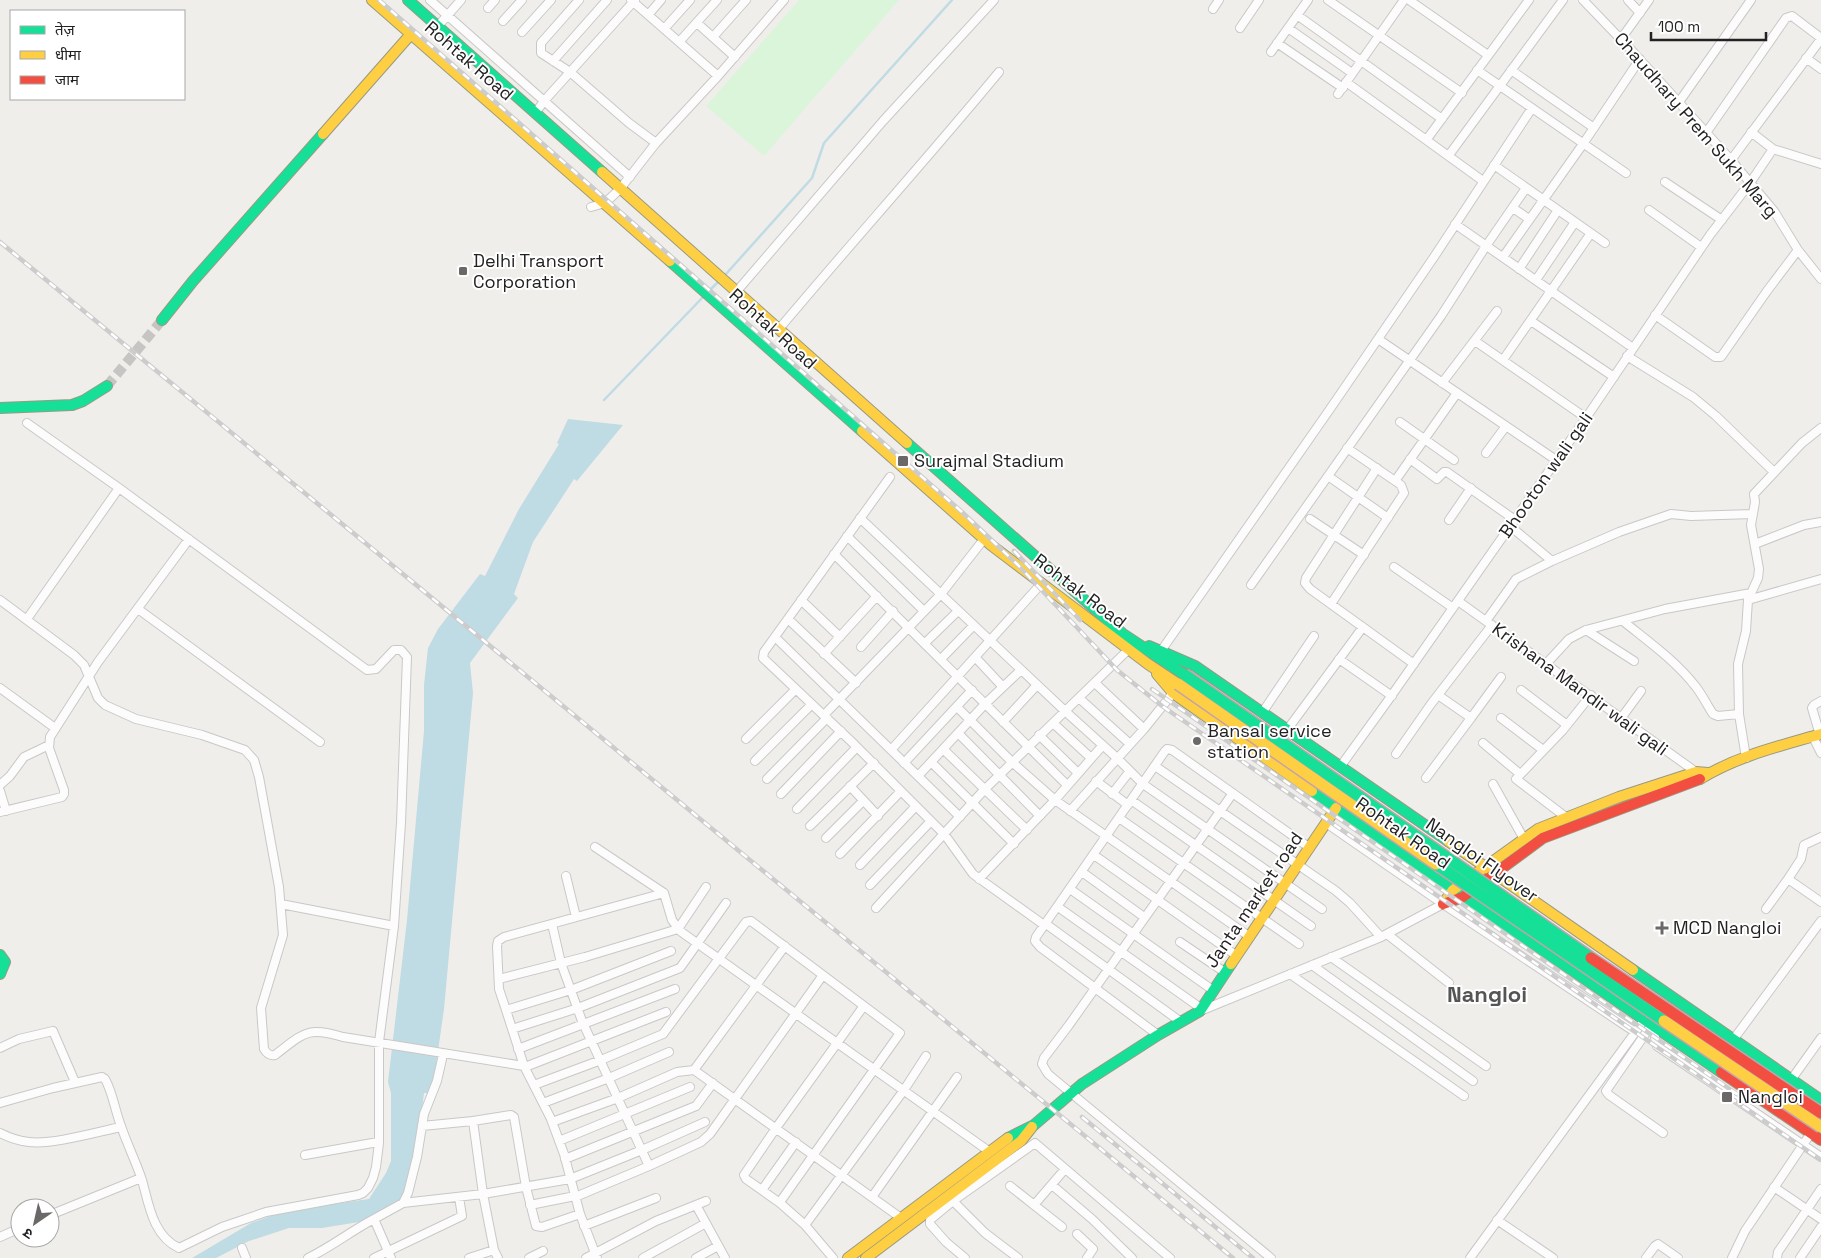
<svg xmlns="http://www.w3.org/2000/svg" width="1821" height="1258" font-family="'Space Grotesk','Noto Sans Devanagari',sans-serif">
<rect width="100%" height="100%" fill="#f0eeeb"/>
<path fill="#daf5da" d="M799,0H899L764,156L706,106Z"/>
<path fill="#bfdbe3" d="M568,419L623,425L577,481L574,479L533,542L514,594L518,598L470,663L473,693L444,1009L432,1093H424L415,1165L406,1195L391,1210L365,1221L322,1228H289L249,1241L216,1258H192L251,1223L284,1211L369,1199L386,1173L391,1161V1093L388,1082L407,920L424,731V685L428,648L438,629L480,574L485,576L519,509L559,444L557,443Z"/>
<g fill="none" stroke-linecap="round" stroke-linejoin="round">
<path stroke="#bfdbe3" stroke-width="2.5" d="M726,274L812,178L824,143L952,0
M710,290L718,282
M604,400L704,296"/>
<path stroke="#c7c5c3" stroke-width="10" stroke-dasharray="10 5" stroke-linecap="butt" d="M107,386L162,320"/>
<g stroke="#c9c8c7" stroke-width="10">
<path id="street" d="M430,0L630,177
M579,0L541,43V53L570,72L629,123L656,143
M631,0L718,76
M1328,0L1462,93
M1409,0L1488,55
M1583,0L1634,53L1731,160L1774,211L1798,250L1821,279
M1628,0L1640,13
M488,8L495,0
M1213,9L1219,0
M648,15L661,0
M1297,15L1442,119
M503,21L522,0
M697,23L735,57
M438,26L461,0
M1240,28L1259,0
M1288,28L1352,73
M664,29L690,0
M522,32L551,0
M713,37L746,0
M1621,39L1649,0
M679,42L717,0
M1277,43L1343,88
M1271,52L1308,0
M1806,58L1821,69
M553,61L607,0
M1477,70L1626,173
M1511,70L1594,128
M1346,82L1483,181
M1338,94L1404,0
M1679,102L1751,0
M536,112L544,101L635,0
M1751,132L1773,149
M1706,133L1786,18L1792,16L1821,38
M1427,139L1529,0
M1449,155L1563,0
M1731,160L1821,39
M1494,165L1605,243
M1665,182L1722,220
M591,207L605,203L620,189L656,143L718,76L784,0
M1513,208L1529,219
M1649,210L1701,247
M1455,224L1633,348
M1503,257L1583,144L1640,59
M1519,269L1558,210
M1536,280L1575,222
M737,291L883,121L994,0
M1655,315L1715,357H1721L1767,291L1798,250
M1531,321L1614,377
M779,329C852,242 927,159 999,72
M1378,339L1556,460
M1475,341L1586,418
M1627,356L1693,397L1716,416L1774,472
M1503,360L1591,233
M1442,383L1497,311
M1400,422L1454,460
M1486,453L1506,426
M1410,459L1437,479L1444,472H1447L1515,520
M1377,468L1306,578L1305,583L1310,589L1414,664
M1328,476L1388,518
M890,477L764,652L763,658L854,744L945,835L973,874L1044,925
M1395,481L1457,393
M860,518L1065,711L1117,758L1143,784L1322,909
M1310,519L1364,555
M1449,520L1471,488
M1510,526L1552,561
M847,536L924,611
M1755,544L1804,525L1821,522
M834,554L1067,785
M1394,567L1453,608
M1251,585L1441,316L1486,246L1526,188
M0,600L74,655L84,665L98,698L105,705L136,719L202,735L245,750L254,760L259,777L279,887L283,935L261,1008L264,1049C267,1054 270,1056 275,1055C304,1033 307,1026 343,1037L524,1066
M801,600L840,637
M1748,600L1821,579
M1458,601L1696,772L1698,775
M1331,604L1404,493L1401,485L1347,448
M138,609L320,742
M27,619L119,488
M788,619L856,683
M1486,621L1516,579L1552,561L1619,532L1671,514L1691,516L1752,514
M1623,621C1649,642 1676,661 1696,687C1703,696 1707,705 1713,714L1718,716L1739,714
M1586,630L1634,661
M775,637L960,817
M925,643L958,611
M861,647L893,611
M1161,651L1330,409L1434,257L1532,108
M824,654L877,596
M975,657L1003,687
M941,659L974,625
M1339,659L1392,696
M1546,664L1569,639L1586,630L1665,609L1751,593
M1095,683L1144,729
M0,688L55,728
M1521,690L1567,725
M1079,698L1130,744
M957,707L1012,762L1055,800L1250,937
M1262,713L1314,636
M824,715L941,594L984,539
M1622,717L1641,691
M1471,718L1501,677
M1501,718L1543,750
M1003,722L1037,685
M1053,723L1091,758
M1287,730L1363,627
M958,733L1040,816
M1039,735L1078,773
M1820,735L1812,708L1814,705L1821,701
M1813,737L1821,753
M746,739L796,689
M1483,743L1520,774
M943,749L1027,830
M891,750L1041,584
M1396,754L1431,704L1492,625
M1746,758L1739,714L1738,664L1746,631L1748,600L1758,578L1759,569L1751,525L1755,502L1754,494L1802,443L1821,428
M755,761L812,704
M931,762L1014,844
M904,763L972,690
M1155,766L1336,891L1350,903L1381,937
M1340,767L1387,702L1588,415L1710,235L1750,183L1773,149L1821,164
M918,776L985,704L1021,670
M1426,778L1471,718L1438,695
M767,779L827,718
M1096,781L1128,805
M1493,784L1524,839
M0,785L10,776L24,757L49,745
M850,786L878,816
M0,791L6,811
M1233,793L1069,1025L1044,1058L1042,1064L1048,1074L1071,1093L1271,1258
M781,794L841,731
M1112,794L1130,771
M1131,800L1311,926
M797,809L857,747
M1070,811L1144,729L1173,693
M0,812L62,797L64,794V790L49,748L50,737L98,662L189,539
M1119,818L1299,944
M1567,818L1516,779L1563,730L1591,695
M1326,823L1443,904L1635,1032
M810,826L874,763
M826,838L863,801
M595,847L664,893L672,920L680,931L990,1152
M840,854L901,791
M1094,855L1237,956
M860,865L916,806
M1082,872L1144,917
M566,876L576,917
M979,879L1055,800L1103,745
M1788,879L1801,859L1804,845L1821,837
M870,885L931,821
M1070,889L1214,991
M281,904L394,926
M1058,907L1202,1009
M876,908L985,789L1129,649
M1766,909L1788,879L1821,902
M552,924L561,963L582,1021L649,1166
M1046,924L1181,1022
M1387,934L1449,983
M1180,942L1226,973
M785,946L694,1070L901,1218
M1331,957L1486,1066
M1312,965L1473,1081
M1290,974L1464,1096
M499,979L585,957L678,929L706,887
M506,1010L571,990L671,951
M1200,1011L1381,937L1443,904
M1652,1024L1657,1046L1821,1157
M1652,1024L1606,1091L1609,1095L1663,1133
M512,1029L578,1008L680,968L726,903
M1158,1035L1040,947L1035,941L1036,937L1165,751L1167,749L1172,750L1310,848
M1733,1040L1821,921
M0,1048L19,1039L53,1031L75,1082
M518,1049L675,989
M525,1067L666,1012
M1791,1080L1821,1038
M534,1085L601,1060L663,1034L746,922L751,921L900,1033L780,1202
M0,1103L53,1088L102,1077L105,1079C113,1093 115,1111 121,1126C127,1144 136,1162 142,1180C149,1205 153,1236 179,1248L222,1227L266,1212L358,1195L363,1193L368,1188L373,1178L376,1167L379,1143V1042L394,926L401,823L407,657L401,650H394L376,669L367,670L119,488L27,423
M543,1103L609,1078L669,1052
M473,1121L511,1115L514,1117L526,1187L536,1226L542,1227L580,1214
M552,1122L618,1098L677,1072L694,1070
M422,1126L473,1121L483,1194L494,1250L498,1258
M0,1133C10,1138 19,1141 29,1142C52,1145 97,1132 121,1127
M559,1141L690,1087
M305,1155L378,1142
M565,1159L696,1106L713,1083
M1052,1185L1092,1219L1132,1258
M1010,1186L1034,1205
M1774,1187L1821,1219
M762,1190L796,1142
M872,1197L957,1077
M953,1201L985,1233L1018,1258
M403,1203L483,1194L570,1179L642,1150L705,1122
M530,1205L580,1195L649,1166L701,1142L710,1134L823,975
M696,1205L725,1258
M50,1215L141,1178
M1497,1220L1553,1258
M805,1225L904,1090L926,1056
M584,1226L656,1198
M1062,1227L1034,1205L1065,1169
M1077,1234L1093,1249L1087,1258
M0,1237L20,1228
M242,1248L246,1258
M308,1258C331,1247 351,1231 374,1219
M374,1258L462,1216L459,1197
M391,1258L374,1219L403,1203L408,1193L417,1157L424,1114L437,1081L442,1059
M469,1258L494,1250
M529,1258L543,1251
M586,1258L656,1221L706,1201
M597,1258L580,1214L564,1154L551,1119L524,1066L506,1010L499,989L497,946L498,941L504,937L664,893
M643,1258L706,1223
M696,1258L718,1246
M833,1258L805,1225L780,1203L746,1179L744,1175L776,1128L863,1007
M965,1258L946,1242L930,1224V1220L953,1201L1035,1143L1170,1258
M1470,1258L1645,1019
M1646,1258L1655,1246L1658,1244L1678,1258
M1732,1258L1745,1231L1813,1130
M1777,1258L1778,1252L1821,1189
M1800,1258L1821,1227"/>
</g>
<g stroke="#999a82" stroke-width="12">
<path id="fast" d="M408,0L602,172
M670,261L862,431
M162,320L193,281L323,134
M0,408L72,405L83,401L107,386
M907,443L1123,634L1185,675
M1149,646L1195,666L1448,841
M1312,791L1432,875L1721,1072
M0,955L5,962L0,974
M1633,970L1821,1100
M1008,1138L1034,1125L1082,1084L1158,1035L1200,1011L1231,964"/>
</g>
<g stroke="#999a82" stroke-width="12">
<path id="slow" d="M372,0L670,261
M323,134L411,34
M602,172L907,443
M862,431L991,545L1148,664L1178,684
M1157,674L1173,693L1312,791
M1700,779C1737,756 1780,746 1821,734
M1448,841L1633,970
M1443,904L1453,890L1538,829L1619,797L1696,772L1708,773
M1231,964L1336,808
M848,1258L1008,1138
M866,1258L1021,1141L1032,1127"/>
</g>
<g stroke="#999a82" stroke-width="12">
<path id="jam" d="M1443,904L1463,897L1543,838L1700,779
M1721,1072L1821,1140"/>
</g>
<use href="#street" stroke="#fdfcfc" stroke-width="8"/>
<use href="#fast" stroke="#16e098" stroke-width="10"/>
<use href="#slow" stroke="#ffcf43" stroke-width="10"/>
<use href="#jam" stroke="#f24e42" stroke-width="10"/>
<g stroke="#ccc" stroke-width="4.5">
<path id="rail" d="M379,0L962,512L1018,565L1117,670L1162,706L1821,1160
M0,242L1233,1258
M1014,551L1080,620
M1152,689L1744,1099
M1082,1117L1253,1258"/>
</g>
<use href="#rail" stroke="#fff" stroke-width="2.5" stroke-dasharray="8" stroke-linecap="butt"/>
<g stroke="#c5a2ac" stroke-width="14" stroke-linecap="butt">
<path id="fast-bridge" d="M1185,675L1591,958
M1436,864L1664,1021"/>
</g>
<g stroke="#c5a2ac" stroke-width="14" stroke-linecap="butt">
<path id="slow-bridge" d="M1178,684L1436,864
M1664,1021L1821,1127"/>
</g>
<g stroke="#c5a2ac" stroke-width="14" stroke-linecap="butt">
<path id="jam-bridge" d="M1591,958L1821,1113"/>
</g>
<use href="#fast-bridge" stroke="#16e098" stroke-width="11"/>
<use href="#slow-bridge" stroke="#ffcf43" stroke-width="11"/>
<use href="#jam-bridge" stroke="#f24e42" stroke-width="11"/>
</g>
<g fill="#6a6968" stroke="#fff" stroke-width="2">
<rect x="458" y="266" width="10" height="10" rx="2.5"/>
<rect x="897" y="455" width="12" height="12" rx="2.5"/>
<circle cx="1197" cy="741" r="5"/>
<path d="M1659.5 920.5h5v5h5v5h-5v5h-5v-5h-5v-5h5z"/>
<rect x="1721" y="1091" width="12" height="12" rx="2.5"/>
</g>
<g text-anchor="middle" stroke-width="4" stroke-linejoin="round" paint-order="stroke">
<g font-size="18" fill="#222" stroke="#fff">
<text transform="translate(469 61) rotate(41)" y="6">Rohtak Road</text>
<text transform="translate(1696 125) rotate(49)" y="6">Chaudhary Prem Sukh Marg</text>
<text transform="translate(773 329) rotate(42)" y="6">Rohtak Road</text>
<text transform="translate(1546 475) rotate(-55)" y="6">Bhooton wali gali</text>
<text transform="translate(1080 591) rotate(37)" y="6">Rohtak Road</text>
<text transform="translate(1580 689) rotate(36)" y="6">Krishana Mandir wali gali</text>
<text transform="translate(1403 833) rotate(35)" y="6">Rohtak Road</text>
<text transform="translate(1482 860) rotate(35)" y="6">Nangloi Flyover</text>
<text transform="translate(1254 900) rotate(-56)" y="6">Janta market road</text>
</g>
<g font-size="18" fill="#222" stroke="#fff" text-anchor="start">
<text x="473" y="267">Delhi Transport<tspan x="473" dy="21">Corporation</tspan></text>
<text x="914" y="467">Surajmal Stadium</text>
<text x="1207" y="737">Bansal service<tspan x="1207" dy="21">station</tspan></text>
<text x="1673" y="934">MCD Nangloi</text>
<text x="1738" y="1103">Nangloi</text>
</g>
<g font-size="22" font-weight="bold" fill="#555" stroke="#fff">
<text x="1487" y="1002">Nangloi</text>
</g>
</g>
<rect x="10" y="10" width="175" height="90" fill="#ffffff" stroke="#a7a7a7"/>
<rect x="20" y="26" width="25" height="8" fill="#16e098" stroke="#a7a7a7"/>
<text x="55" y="35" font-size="15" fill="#222222">तेज़</text>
<rect x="20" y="51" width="25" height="8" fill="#ffcf43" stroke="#a7a7a7"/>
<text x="55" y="60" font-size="15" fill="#222222">धीमा</text>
<rect x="20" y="76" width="25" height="8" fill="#f24e42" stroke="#a7a7a7"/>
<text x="55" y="85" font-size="15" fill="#222222">जाम</text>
<g transform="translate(35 1223) rotate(214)"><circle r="24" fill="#ffffff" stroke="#a7a7a7"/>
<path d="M0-4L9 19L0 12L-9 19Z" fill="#6a6968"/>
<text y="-8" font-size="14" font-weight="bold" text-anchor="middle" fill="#222222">उ</text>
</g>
<path d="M1651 32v8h115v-8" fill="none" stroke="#222222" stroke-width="2.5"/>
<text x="1658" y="32" font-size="15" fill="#222222" stroke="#ffffff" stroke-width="4" paint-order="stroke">100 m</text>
</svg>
